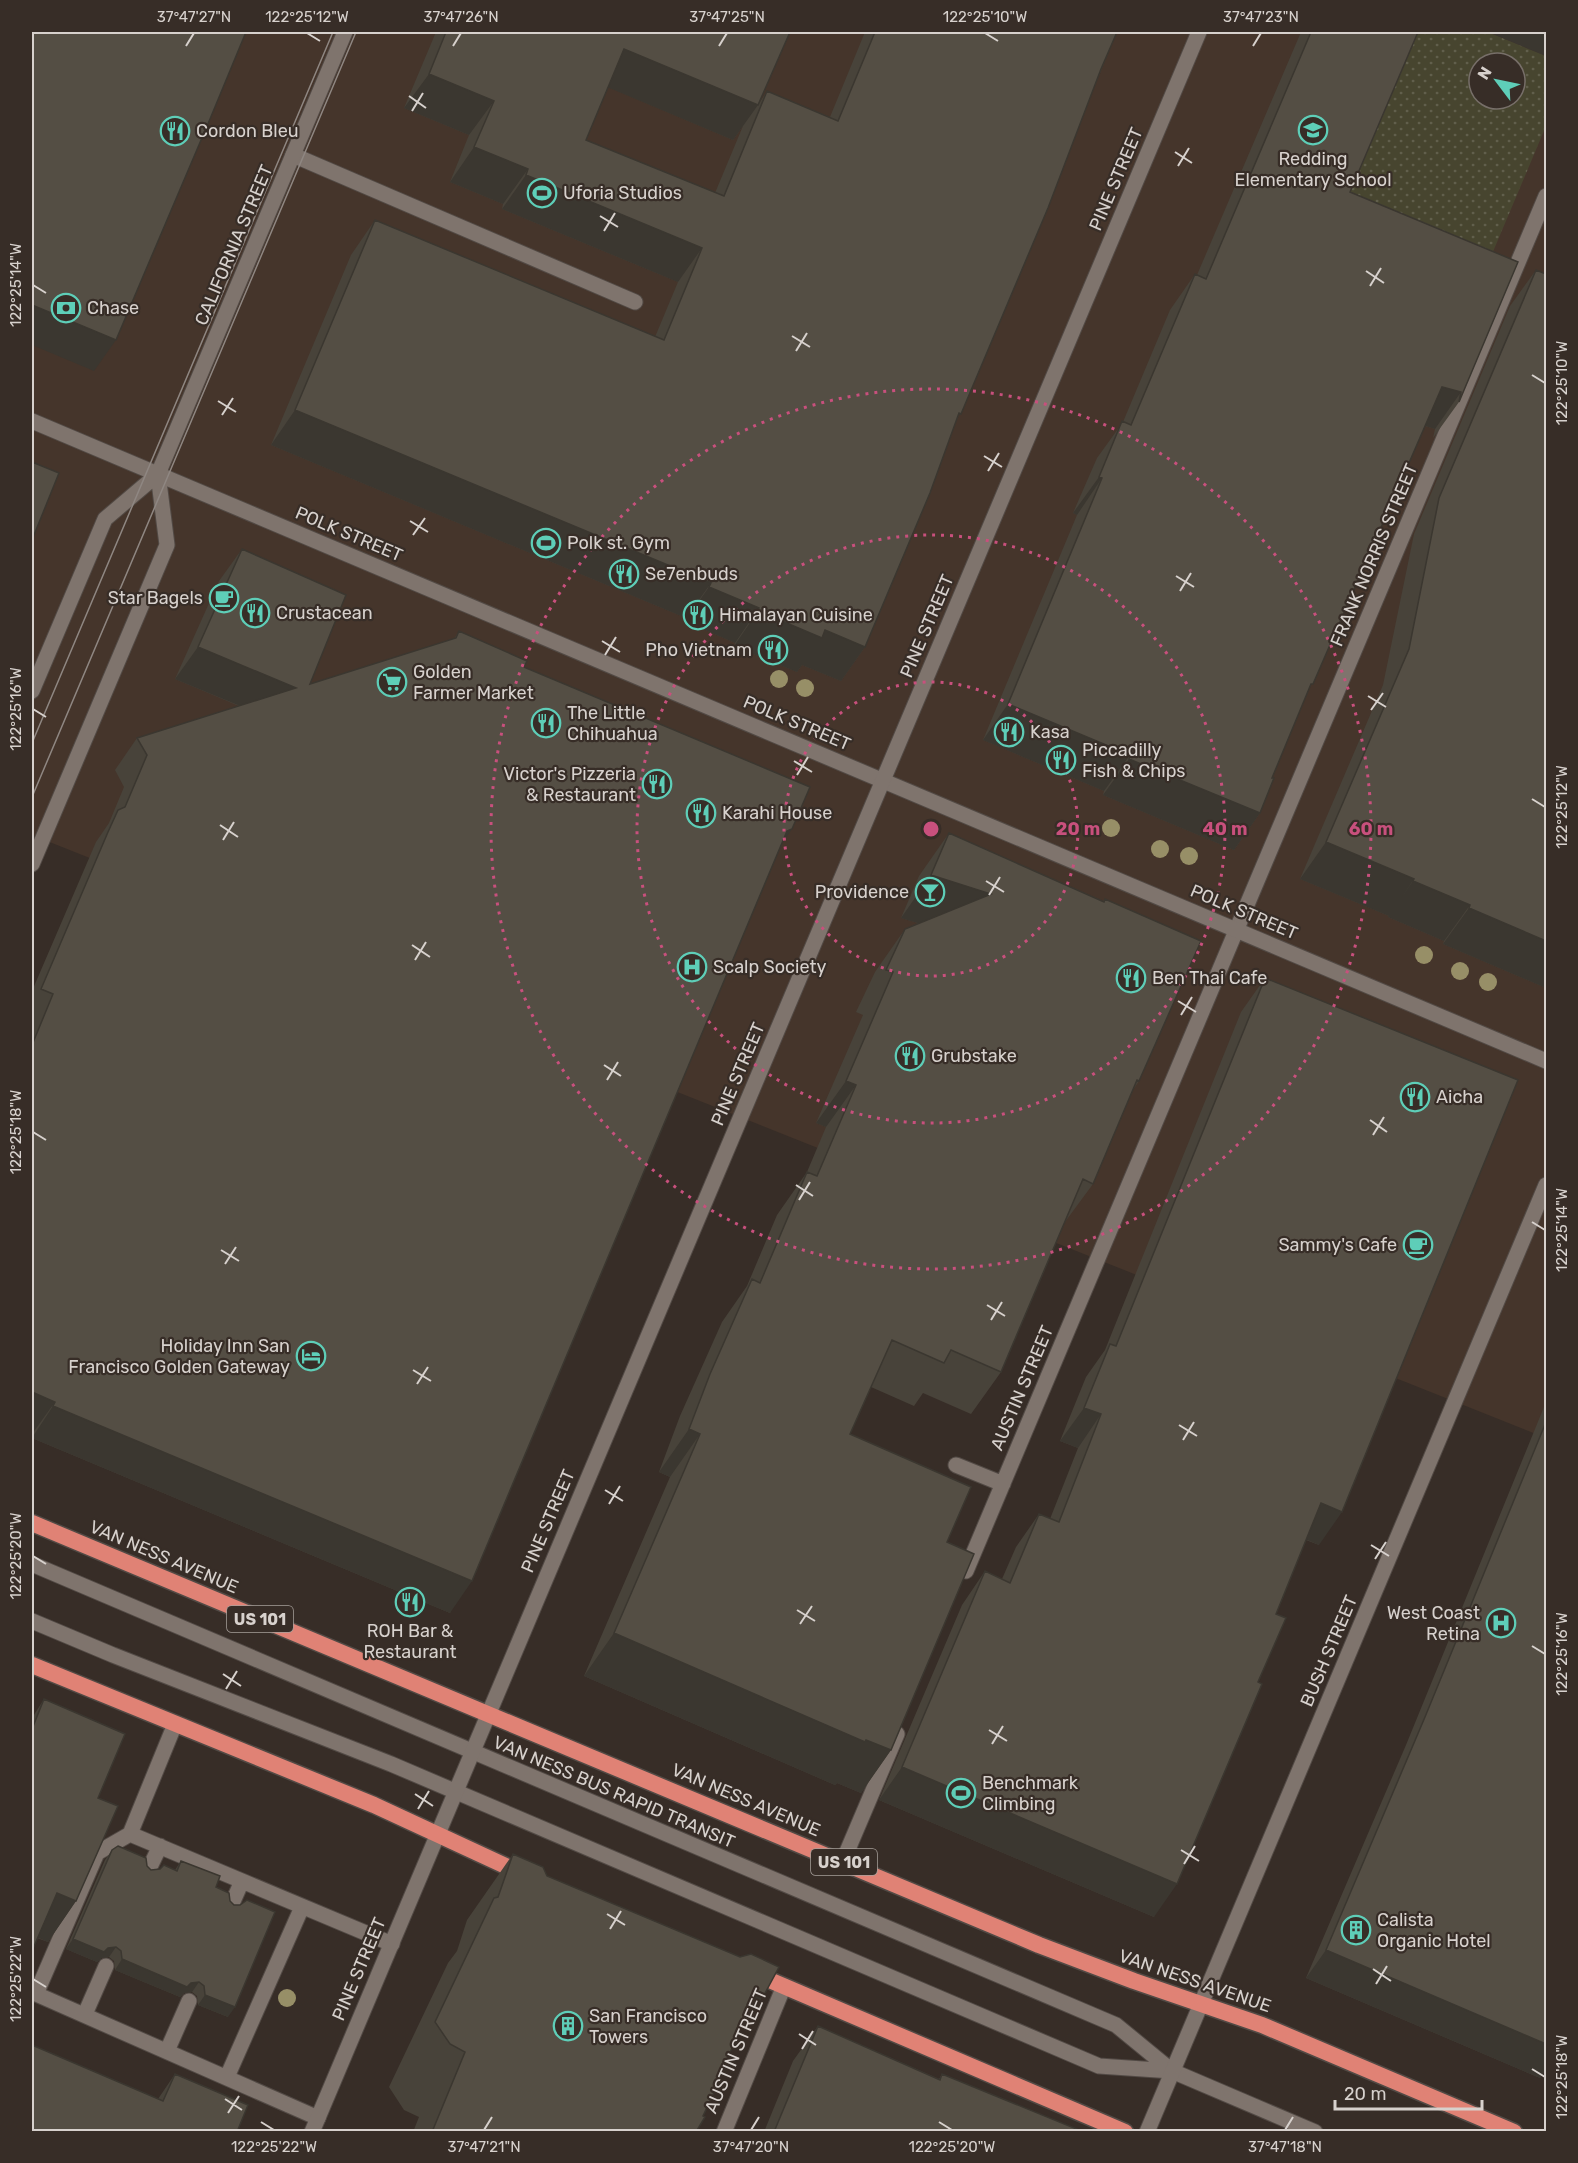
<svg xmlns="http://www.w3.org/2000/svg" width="1578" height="2163" font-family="Rubik,sans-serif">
<defs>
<pattern id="park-dots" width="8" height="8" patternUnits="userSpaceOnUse" patternTransform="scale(1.5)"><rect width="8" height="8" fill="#47452f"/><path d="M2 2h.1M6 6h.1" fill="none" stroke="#615f4c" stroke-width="1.8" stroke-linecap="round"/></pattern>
</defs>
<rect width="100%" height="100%" fill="#372d27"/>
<path fill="#45352b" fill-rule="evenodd" d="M32,32H1546V1438L32,835ZM1479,63H1515V99H1479Z"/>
<path fill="url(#park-dots)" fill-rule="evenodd" d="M1408,32H1488L1546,56V126L1476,292L1325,228ZM1479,63H1515V99H1479Z"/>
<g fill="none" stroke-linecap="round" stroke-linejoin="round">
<g stroke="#524a45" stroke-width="17">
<path id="service" d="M293,155L635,302
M956,1465L1003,1484
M32,1564L1116,2025L1172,2071L1315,2132
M966,1571L1546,196
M32,1621L113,1655L391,1764L1099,2066L1172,2071
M175,1724L130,1834L392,1944
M130,1834L97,1853L36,1994L318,2118
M843,1861L897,1734
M148,1871L160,1846
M231,1906L242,1881
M85,2014L106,1966
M167,2051L189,2001
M227,2077L302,1907
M724,2132L784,1986"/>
</g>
<g stroke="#524a45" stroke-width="17">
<path id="tertiary" d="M32,421L1546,1061
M32,691L105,519L158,474L345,32
M32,864L167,545L158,474"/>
</g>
<g stroke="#524a45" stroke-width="17">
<path id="secondary" d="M312,2132L1199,32
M1147,2132L1546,1185"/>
</g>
<g stroke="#524a45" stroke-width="19">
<path id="trunk" d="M32,1523L1039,1945L1134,1981L1262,2025L1514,2132
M32,1665L374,1805L525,1875
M753,1973L1125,2132"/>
</g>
<use href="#service" stroke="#7f746d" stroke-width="15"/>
<use href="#tertiary" stroke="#7f746d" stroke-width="15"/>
<use href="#secondary" stroke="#7f746d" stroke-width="15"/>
<use href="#trunk" stroke="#e08275" stroke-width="16"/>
<path stroke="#8f8782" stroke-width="1.5" d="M32,743L333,32
M32,797L356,32"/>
</g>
<g fill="#978f67">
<circle cx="779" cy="679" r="9"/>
<circle cx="805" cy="688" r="9"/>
<circle cx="1111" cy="828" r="9"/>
<circle cx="1160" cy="849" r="9"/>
<circle cx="1189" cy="856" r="9"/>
<circle cx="1424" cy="955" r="9"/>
<circle cx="1460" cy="971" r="9"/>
<circle cx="1488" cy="982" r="9"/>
<circle cx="287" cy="1998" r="9"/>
</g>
<path fill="#48433a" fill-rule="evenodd" d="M436,32H790L758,105L767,91L830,117L865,32H1117L956,422L865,647L841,681L802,665L797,672L734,646L735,643L685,621L686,618L271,445L351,255L375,220L655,337L678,282L502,209L503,204L450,182L469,135L404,108ZM608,87L733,140L743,126L715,193L586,140Z
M1301,32H1418L1350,192L1518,262L1459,402L1433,438L1435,429L1425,426L1307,694L1272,778L1260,813L1234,850L1103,795L1104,791L983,740L1077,515L1073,513L1097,458L1123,422L1170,310L1195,274L1197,275Z
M1536,270L1546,274V988L1443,944L1444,941L1388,917L1389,916L1300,879L1383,685L1414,534L1510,306Z
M242,549L310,684L454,639L459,631L524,667L782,844L450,1613L32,1438V991L96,842L109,823L124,787L115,770L137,738L239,706L175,679L219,581Z
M949,833L1103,901L1105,899L1139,1081L1133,1090L1093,1184L1062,1226L1001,1372L971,1414L923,1393L914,1406L871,1387L850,1434L947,1542L891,1750L861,1793L837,1783L835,1785L584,1676L670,1477L659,1472L680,1416L722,1322L747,1286L777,1215L807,1172L826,1127L816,1123L863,1015L856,1012L875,972L905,929L918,923L901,918L919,876Z
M1265,978L1319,1545L1306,1540L1154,1917L879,1800L962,1605L985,1571L1002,1579L1016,1547L1039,1514L1050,1519L1078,1448L1060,1441L1086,1377L1105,1350L1241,1012Z
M1546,1402V2069L1540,2078L1306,1978L1406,1745Z
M44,1699L98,1798L76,1901L48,1942L37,1938L32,1951V1718Z
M112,1850L151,1870H175L181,1861L216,1887L228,2017L198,2005L197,1996L192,1992L184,1993L180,1997L115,1970L114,1961L109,1957L101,1958L97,1962L66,1949L105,1860Z
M513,1854L547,1876L741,2028L726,2061L696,2132H413L419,2117L404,2110L389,2087L448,1963L457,1951L467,1920Z
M818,2026L939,2079L942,2074L1079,2132H764L793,2061Z
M175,2074L237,2132L158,2099Z"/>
<path fill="#3b3730" d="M1488,32H1546V56Z
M624,49L758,105L733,140L600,84Z
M429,74L494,101L469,135L404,108Z
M474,147L528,169L503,204L450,182Z
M526,175L702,248L678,282L502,209Z
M32,305L116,340L94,371L32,345Z
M1442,387L1461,392L1435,429L1416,423Z
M295,410L711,583L686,618L271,445Z
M1099,477L1102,478L1077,515L1073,513Z
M709,587L759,608L735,643L685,621Z
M758,611L825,630L865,647L841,681L802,665L797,672L734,646Z
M198,647L296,688L274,720L175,679Z
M1008,704L1130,755L1104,791L983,740Z
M1129,759L1260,813L1234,850L1103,795Z
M792,829L770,861L787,831Z
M1326,842L1414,879L1389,916L1300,879Z
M931,875L991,894L961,936L901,918Z
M1413,881L1470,905L1444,941L1388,917Z
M1469,908L1546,941V988L1443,944Z
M846,1081L856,1085L826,1127L816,1123Z
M32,1392L55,1402L32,1434Z
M53,1406L472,1581L450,1613L32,1438Z
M1084,1408L1101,1414L1078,1448L1060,1441Z
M689,1429L700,1434L670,1477L659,1472Z
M1321,1503L1342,1512L1319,1545L1298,1536Z
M614,1633L866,1740L891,1750L861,1793L837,1783L835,1785L584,1676Z
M902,1767L1177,1884L1154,1917L879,1800Z
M57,1893L76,1901L48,1942L32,1935Z
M73,1939L108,1948L116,1947L109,1957L101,1958L97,1962L66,1949Z
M1326,1950L1546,2044V2069L1540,2078L1306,1978Z
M122,1959L191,1983L199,1982L192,1992L184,1993L180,1997L115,1970Z
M205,1995L235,2007L228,2017L198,2005Z
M764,1995L719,2060L756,1996Z"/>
<path fill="#544e44" stroke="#3b3730" stroke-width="1.5" d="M32,32H246L210,119L116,340L32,305Z
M446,32H790L758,105L624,49L586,140L724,196L767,91L838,121L875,32H1117L1101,69L1048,208L961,414L959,413L930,493L865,647L825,630L822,638L758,611L759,608L709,587L711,583L295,410L375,220L664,340L702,248L526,175L528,169L474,147L494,101L429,74Z
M1311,32H1418L1350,192L1518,262L1459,402L1461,392L1442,387L1313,684H1311L1272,778H1274L1260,813L1129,759L1130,755L1008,704L1102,478L1099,477L1122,421L1131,425L1195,274L1206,279Z
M1536,270L1546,274V941L1469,908L1470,905L1413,881L1414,879L1326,842L1409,649L1439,498Z
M32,462L59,473L32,540Z
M242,549L346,595L310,684L456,638L459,631L527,661L524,667L810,787L792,829L787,831L472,1581L53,1406L55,1402L32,1392V1045L53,994L41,989L108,832L118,810L125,807L147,755L137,738L296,688L198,647Z
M949,833L1104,902L1105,899L1201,941L1139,1081L1137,1080L1093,1184L1083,1179L1001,1372L951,1350L944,1363L892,1340L850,1434L971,1487L947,1542L974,1554L891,1750L866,1740L865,1742L614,1633L700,1434L689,1429L710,1374L752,1279L760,1283L807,1172L817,1176L856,1085L846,1081L893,972L886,970L905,929L991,894L931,875Z
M1265,978L1518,1080L1342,1512L1321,1503L1276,1614L1286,1618L1258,1682L1262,1684L1177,1884L902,1767L985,1571L1010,1583L1039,1514L1059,1522L1101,1414L1084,1408L1110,1344L1116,1346Z
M1546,1422V2044L1326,1950L1425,1717Z
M44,1699L125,1734L98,1798L118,1806L76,1901L57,1893L32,1951V1729Z
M118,1846L146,1858L147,1866L151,1870L160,1869L164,1865L177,1871L181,1861L220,1876L216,1887L229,1893L230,1901L234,1905H240L247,1900L275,1912L235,2007L205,1995L204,1986L199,1982L191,1983L187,1987L122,1959L121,1951L116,1947L108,1948L104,1952L73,1939L112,1850Z
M513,1854L543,1867L547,1876L740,1957L751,1954L779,1967L764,1995L756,1996L726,2061L728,2063L703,2116L705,2117L696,2132H432L465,2052L450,2044L435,2022L494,1898L498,1897Z
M818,2026L940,2080L942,2074L1079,2130V2132H774Z
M32,2045L163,2101L175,2074L248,2105L237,2132H32Z"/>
<path fill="none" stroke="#d7d1cd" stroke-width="2" d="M307,33L320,41M985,33L998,41M186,46L194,33M453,46L461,33M719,46L727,33M1253,46L1261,33M409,96L426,108M412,111L423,93M1175,152L1192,163M1178,166L1189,148M600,216L618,227M604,231L615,213M1366,271L1384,283M33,285L46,293M1370,286L1381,268M792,336L810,347M796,351L807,333M1532,375L1545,383M218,401L236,412M222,415L233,398M984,456L1002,467M988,471L999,453M410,521L428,532M413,535L425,518M1176,576L1194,587M1180,591L1191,573M602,641L620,652M605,655L616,637M1368,696L1386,707M33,709L46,717M1371,710L1383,693M794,761L812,772M797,775L808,757M1532,799L1545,807M220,825L238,837M223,840L234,822M986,881L1004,892M989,895L1000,877M412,945L430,957M415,960L426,942M1178,1001L1196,1012M1181,1015L1192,997M604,1065L621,1076M607,1080L618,1062M1370,1120L1387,1132M33,1132L46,1140M1373,1135L1384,1117M796,1185L813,1196M799,1200L810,1182M1532,1222L1545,1230M221,1250L239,1261M225,1264L236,1247M987,1305L1005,1316M991,1320L1002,1302M413,1370L431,1381M417,1384L428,1367M1179,1425L1197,1436M1183,1440L1194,1422M605,1490L623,1501M609,1504L620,1486M1371,1545L1389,1556M33,1556L46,1564M1375,1559L1386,1542M797,1610L815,1621M800,1624L812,1606M1532,1646L1545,1654M223,1674L241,1686M226,1689L237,1671M989,1730L1007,1741M992,1744L1003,1726M415,1794L433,1806M418,1809L429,1791M1181,1850L1199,1861M1184,1864L1195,1846M607,1914L625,1925M610,1929L621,1911M1373,1969L1391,1981M33,1979L46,1987M1376,1984L1387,1966M799,2034L816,2045M802,2049L813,2031M1532,2069L1545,2077M225,2099L242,2110M228,2113L239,2096M261,2122L274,2130M939,2122L952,2130M484,2130L492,2117M751,2130L759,2117M1285,2130L1293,2117"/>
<g fill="none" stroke="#c8507d" stroke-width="3" stroke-dasharray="3 6">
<circle cx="931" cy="829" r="147"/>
<circle cx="931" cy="829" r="294"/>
<circle cx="931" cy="829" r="440"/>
</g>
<defs>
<g id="school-ring" transform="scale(1.5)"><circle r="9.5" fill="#372d27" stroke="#5eceb8" stroke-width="1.5"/><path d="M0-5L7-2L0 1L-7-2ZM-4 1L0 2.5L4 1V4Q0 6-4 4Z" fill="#5eceb8"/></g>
<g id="restaurant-ring" transform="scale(1.5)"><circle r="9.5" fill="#372d27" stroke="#5eceb8" stroke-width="1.5"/><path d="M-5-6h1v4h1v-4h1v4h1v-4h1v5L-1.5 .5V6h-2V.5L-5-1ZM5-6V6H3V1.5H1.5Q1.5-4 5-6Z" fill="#5eceb8"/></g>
<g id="stadium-ring" transform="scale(1.5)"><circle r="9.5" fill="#372d27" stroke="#5eceb8" stroke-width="1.5"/><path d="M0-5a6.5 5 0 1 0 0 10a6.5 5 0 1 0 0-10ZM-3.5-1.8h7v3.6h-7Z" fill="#5eceb8"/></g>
<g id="bank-ring" transform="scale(1.5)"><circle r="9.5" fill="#372d27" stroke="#5eceb8" stroke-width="1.5"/><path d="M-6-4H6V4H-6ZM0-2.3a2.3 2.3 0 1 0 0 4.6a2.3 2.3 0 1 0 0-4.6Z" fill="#5eceb8"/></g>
<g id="cafe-ring" transform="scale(1.5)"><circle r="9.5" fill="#372d27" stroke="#5eceb8" stroke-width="1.5"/><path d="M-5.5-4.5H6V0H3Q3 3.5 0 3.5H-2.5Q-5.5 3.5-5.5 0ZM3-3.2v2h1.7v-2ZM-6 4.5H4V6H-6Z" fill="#5eceb8"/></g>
<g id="supermarket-ring" transform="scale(1.5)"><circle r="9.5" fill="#372d27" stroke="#5eceb8" stroke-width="1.5"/><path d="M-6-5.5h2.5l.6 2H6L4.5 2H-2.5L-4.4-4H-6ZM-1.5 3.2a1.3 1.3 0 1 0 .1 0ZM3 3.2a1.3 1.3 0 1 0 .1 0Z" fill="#5eceb8"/></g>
<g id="bar-ring" transform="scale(1.5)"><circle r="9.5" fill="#372d27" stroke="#5eceb8" stroke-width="1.5"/><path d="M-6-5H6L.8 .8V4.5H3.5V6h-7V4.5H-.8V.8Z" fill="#5eceb8"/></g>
<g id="hospital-ring" transform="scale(1.5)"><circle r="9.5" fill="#372d27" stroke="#5eceb8" stroke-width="1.5"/><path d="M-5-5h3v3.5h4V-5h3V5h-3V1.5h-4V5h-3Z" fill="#5eceb8"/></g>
<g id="hotel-ring" transform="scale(1.5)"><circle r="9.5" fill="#372d27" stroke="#5eceb8" stroke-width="1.5"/><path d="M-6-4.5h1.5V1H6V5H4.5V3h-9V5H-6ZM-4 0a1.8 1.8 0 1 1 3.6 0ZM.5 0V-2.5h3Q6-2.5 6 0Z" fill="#5eceb8"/></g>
<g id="building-ring" transform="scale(1.5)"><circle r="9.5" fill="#372d27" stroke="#5eceb8" stroke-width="1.5"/><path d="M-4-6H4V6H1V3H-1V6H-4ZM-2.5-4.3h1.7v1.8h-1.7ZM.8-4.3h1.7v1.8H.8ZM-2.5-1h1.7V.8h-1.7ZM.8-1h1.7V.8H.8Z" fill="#5eceb8"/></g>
</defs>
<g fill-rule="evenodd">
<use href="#school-ring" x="1313" y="130"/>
<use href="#restaurant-ring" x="175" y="131"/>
<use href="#stadium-ring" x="542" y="193"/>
<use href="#bank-ring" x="66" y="308"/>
<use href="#stadium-ring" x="546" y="543"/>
<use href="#restaurant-ring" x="624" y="574"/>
<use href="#cafe-ring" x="224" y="598"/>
<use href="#restaurant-ring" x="255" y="613"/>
<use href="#restaurant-ring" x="698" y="615"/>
<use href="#restaurant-ring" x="773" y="650"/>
<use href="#supermarket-ring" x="392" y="682"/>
<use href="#restaurant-ring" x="546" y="723"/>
<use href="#restaurant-ring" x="1009" y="732"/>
<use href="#restaurant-ring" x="1061" y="760"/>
<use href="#restaurant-ring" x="657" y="784"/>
<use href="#restaurant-ring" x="701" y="813"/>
<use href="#bar-ring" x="930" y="892"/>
<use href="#hospital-ring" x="692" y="967"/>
<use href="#restaurant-ring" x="1131" y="978"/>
<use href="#restaurant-ring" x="910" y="1056"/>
<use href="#restaurant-ring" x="1415" y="1097"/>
<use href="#cafe-ring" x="1418" y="1245"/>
<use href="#hotel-ring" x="311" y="1356"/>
<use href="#restaurant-ring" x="410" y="1602"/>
<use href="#hospital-ring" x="1501" y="1623"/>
<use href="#stadium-ring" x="961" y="1793"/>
<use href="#building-ring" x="1356" y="1930"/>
<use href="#building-ring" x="568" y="2026"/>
</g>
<g text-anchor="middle" stroke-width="4.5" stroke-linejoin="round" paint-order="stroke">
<g fill="#372d27" stroke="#a7a09b" stroke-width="1.5">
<rect x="227" y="1606" width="66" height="26" rx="4.5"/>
<rect x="811" y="1849" width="66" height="26" rx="4.5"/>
</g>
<g font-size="16" font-weight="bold" fill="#d7d1cd">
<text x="260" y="1625">US 101</text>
<text x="844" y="1868">US 101</text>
</g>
<g font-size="18" fill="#d7d1cd" stroke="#372d27" text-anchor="start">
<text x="196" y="137">Cordon Bleu</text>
<text x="1313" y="165" text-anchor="middle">Redding<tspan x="1313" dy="21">Elementary School</tspan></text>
<text x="563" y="199">Uforia Studios</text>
<text x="87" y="314">Chase</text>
<text x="567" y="549">Polk st. Gym</text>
<text x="645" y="580">Se7enbuds</text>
<text x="203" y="604" text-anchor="end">Star Bagels</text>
<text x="276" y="619">Crustacean</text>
<text x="719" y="621">Himalayan Cuisine</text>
<text x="752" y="656" text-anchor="end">Pho Vietnam</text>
<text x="413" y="678">Golden<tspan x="413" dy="21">Farmer Market</tspan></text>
<text x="567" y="719">The Little<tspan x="567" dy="21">Chihuahua</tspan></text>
<text x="1030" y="738">Kasa</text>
<text x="1082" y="756">Piccadilly<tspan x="1082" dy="21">Fish &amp; Chips</tspan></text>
<text x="636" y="780" text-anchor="end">Victor's Pizzeria<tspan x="636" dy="21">&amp; Restaurant</tspan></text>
<text x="722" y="819">Karahi House</text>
<text x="909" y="898" text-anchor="end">Providence</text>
<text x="713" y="973">Scalp Society</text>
<text x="1152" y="984">Ben Thai Cafe</text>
<text x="931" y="1062">Grubstake</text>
<text x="1436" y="1103">Aicha</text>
<text x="1397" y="1251" text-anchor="end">Sammy's Cafe</text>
<text x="290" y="1352" text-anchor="end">Holiday Inn San<tspan x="290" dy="21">Francisco Golden Gateway</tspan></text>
<text x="1480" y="1619" text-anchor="end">West Coast<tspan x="1480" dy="21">Retina</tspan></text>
<text x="410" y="1637" text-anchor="middle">ROH Bar &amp;<tspan x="410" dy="21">Restaurant</tspan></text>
<text x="982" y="1789">Benchmark<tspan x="982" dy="21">Climbing</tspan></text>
<text x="1377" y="1926">Calista<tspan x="1377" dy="21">Organic Hotel</tspan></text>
<text x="589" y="2022">San Francisco<tspan x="589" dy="21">Towers</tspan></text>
</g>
<g font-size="18" fill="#d7d1cd" stroke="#372d27">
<text transform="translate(1116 179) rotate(-67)" y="6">PINE STREET</text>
<text transform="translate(234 245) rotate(-67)" y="6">CALIFORNIA STREET</text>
<text transform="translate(349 534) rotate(23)" y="6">POLK STREET</text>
<text transform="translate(1374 555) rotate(-67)" y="6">FRANK NORRIS STREET</text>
<text transform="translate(927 626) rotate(-67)" y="6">PINE STREET</text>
<text transform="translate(797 723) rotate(23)" y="6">POLK STREET</text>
<text transform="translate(1244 912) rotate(23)" y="6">POLK STREET</text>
<text transform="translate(738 1074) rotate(-67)" y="6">PINE STREET</text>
<text transform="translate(1022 1388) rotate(-67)" y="6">AUSTIN STREET</text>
<text transform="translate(548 1521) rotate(-67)" y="6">PINE STREET</text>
<text transform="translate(164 1557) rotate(23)" y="6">VAN NESS AVENUE</text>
<text transform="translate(1329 1651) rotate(-67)" y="6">BUSH STREET</text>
<text transform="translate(614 1792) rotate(23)" y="6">VAN NESS BUS RAPID TRANSIT</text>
<text transform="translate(746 1800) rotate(23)" y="6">VAN NESS AVENUE</text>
<text transform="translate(359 1969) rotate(-67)" y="6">PINE STREET</text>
<text transform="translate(1195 1981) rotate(19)" y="6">VAN NESS AVENUE</text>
<text transform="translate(736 2051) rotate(-67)" y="6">AUSTIN STREET</text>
</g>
</g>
<circle cx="931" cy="829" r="9" fill="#c8507d" stroke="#372d27" stroke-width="3"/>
<g font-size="18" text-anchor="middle" font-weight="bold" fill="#c8507d" stroke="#372d27" stroke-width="4.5" stroke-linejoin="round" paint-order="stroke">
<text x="1078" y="835">20 m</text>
<text x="1225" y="835">40 m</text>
<text x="1371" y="835">60 m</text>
</g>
<rect width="1578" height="2163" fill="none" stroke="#372d27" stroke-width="66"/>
<g transform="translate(1497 81) rotate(302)"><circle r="28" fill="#372d27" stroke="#776f69" stroke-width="1.5"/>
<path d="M0-4.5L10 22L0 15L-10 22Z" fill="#5eceb8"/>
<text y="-9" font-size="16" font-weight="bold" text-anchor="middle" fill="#d7d1cd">N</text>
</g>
<path d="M1335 2100v9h147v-9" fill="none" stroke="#d7d1cd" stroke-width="3"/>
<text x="1344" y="2100" font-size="18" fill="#d7d1cd" stroke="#372d27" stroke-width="4.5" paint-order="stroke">20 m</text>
<rect x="33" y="33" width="1512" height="2097" fill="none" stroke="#d7d1cd" stroke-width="2"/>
<g font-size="15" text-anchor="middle" fill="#d7d1cd">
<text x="194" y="22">37°47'27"N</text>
<text x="307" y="22">122°25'12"W</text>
<text x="461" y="22">37°47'26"N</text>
<text x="727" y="22">37°47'25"N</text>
<text x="985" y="22">122°25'10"W</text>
<text x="1261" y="22">37°47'23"N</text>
<text transform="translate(16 285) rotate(-90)" y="5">122°25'14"W</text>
<text transform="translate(1562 383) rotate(-90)" y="5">122°25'10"W</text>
<text transform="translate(16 709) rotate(-90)" y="5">122°25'16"W</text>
<text transform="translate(1562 807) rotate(-90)" y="5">122°25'12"W</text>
<text transform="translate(16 1132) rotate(-90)" y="5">122°25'18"W</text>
<text transform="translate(1562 1230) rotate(-90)" y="5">122°25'14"W</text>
<text transform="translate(16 1556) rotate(-90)" y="5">122°25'20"W</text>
<text transform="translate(1562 1654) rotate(-90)" y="5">122°25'16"W</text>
<text transform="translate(16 1979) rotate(-90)" y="5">122°25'22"W</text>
<text transform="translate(1562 2077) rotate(-90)" y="5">122°25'18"W</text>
<text x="274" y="2152">122°25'22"W</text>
<text x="484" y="2152">37°47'21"N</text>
<text x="751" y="2152">37°47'20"N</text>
<text x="952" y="2152">122°25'20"W</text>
<text x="1285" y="2152">37°47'18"N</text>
</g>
</svg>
